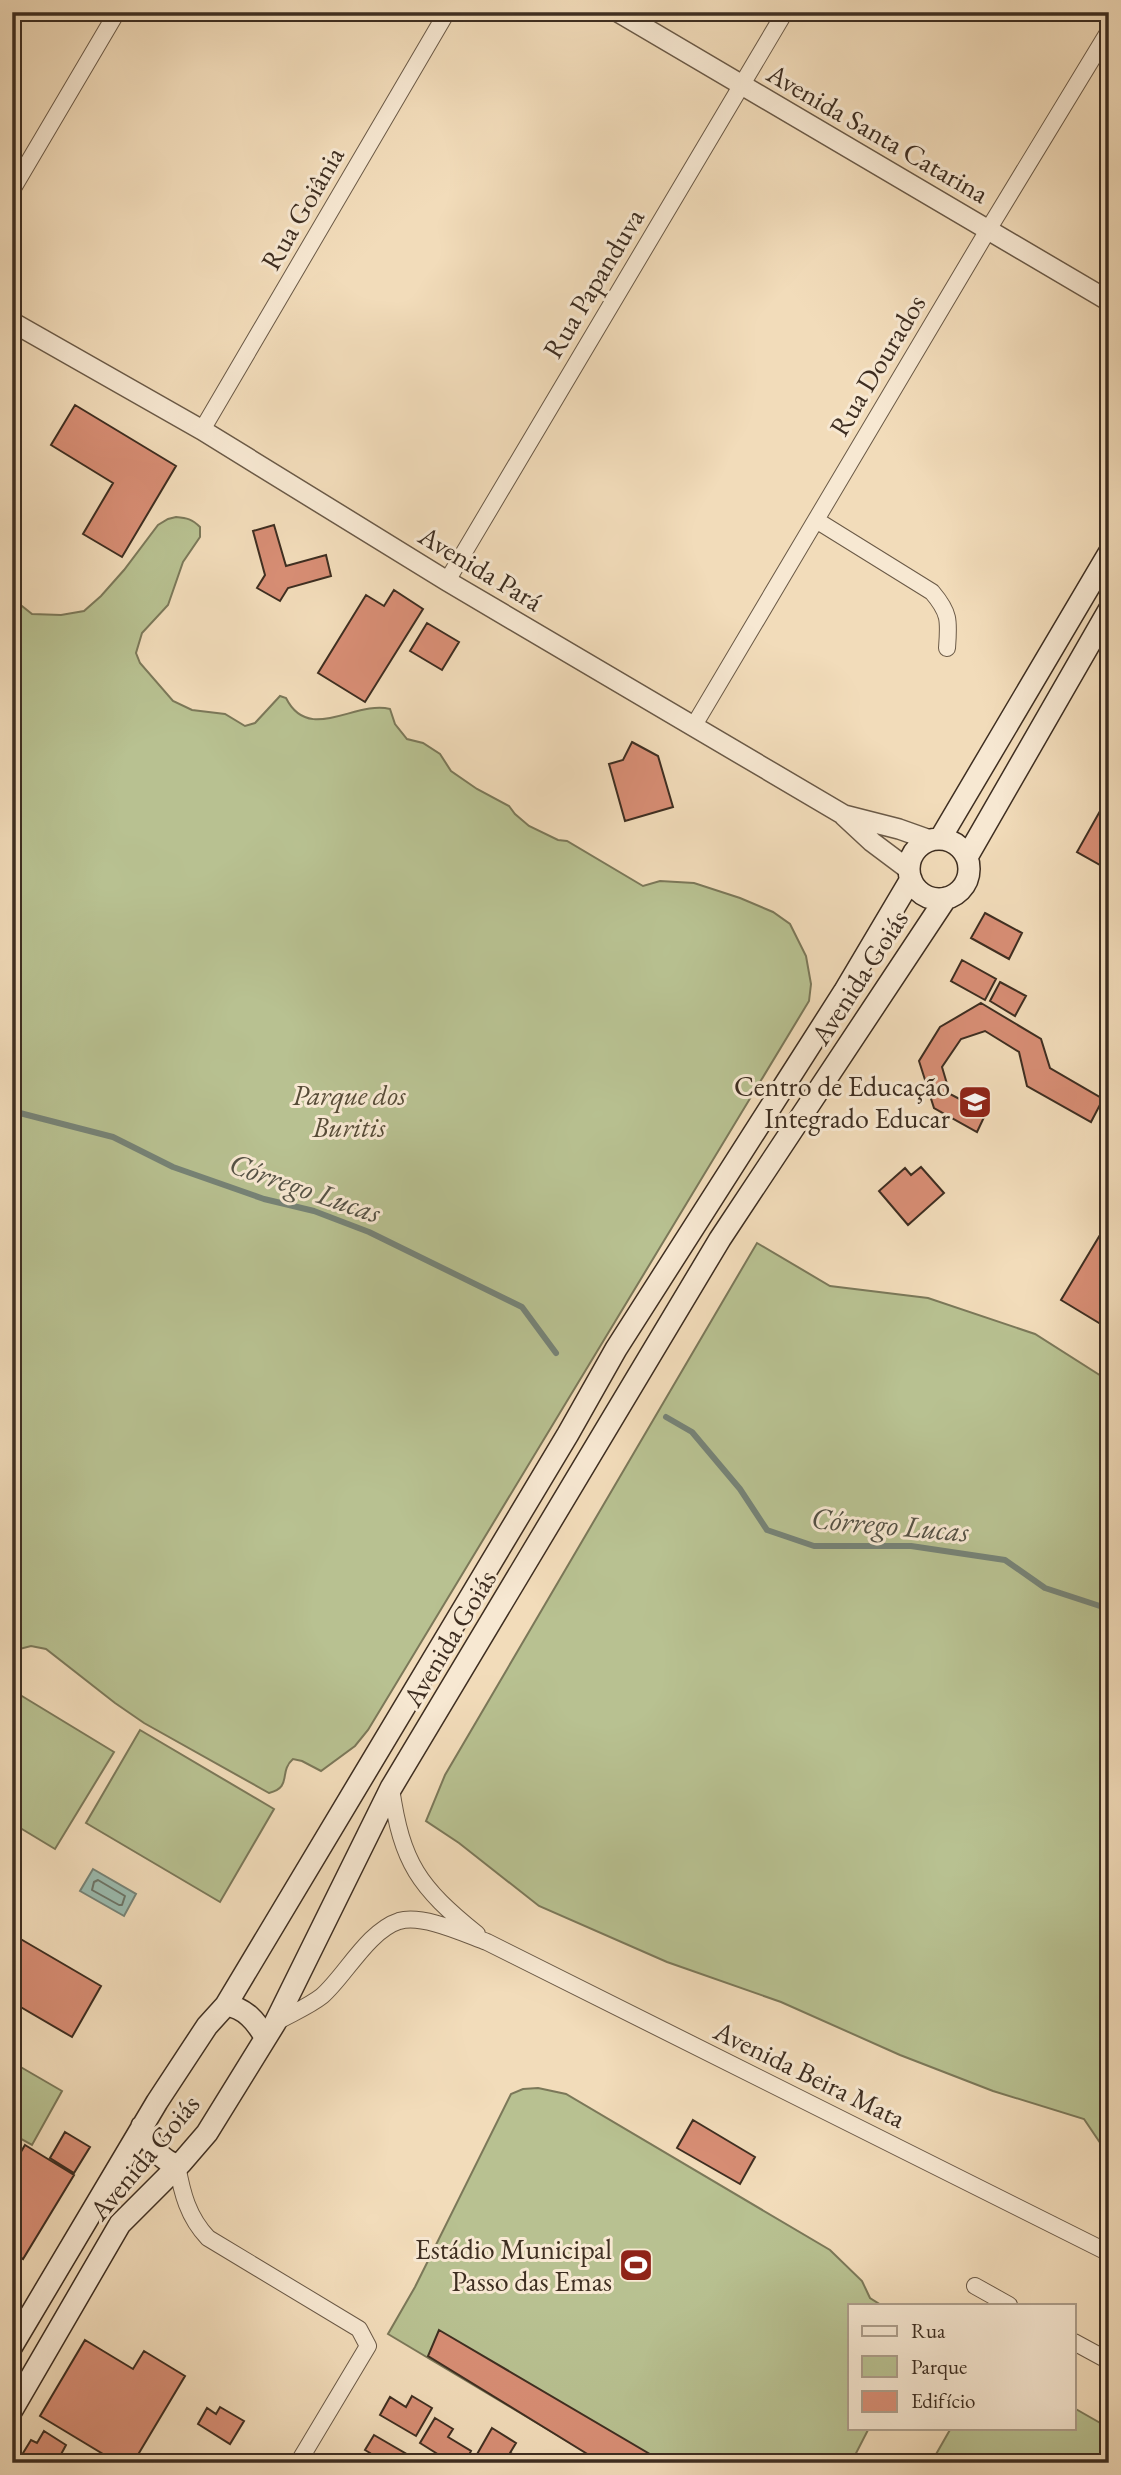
<svg xmlns="http://www.w3.org/2000/svg" width="1121" height="2475" font-family="'EB Garamond',serif">
<rect width="100%" height="100%" fill="#f2dcba"/>
<filter id="stains"><feTurbulence type="fractalNoise" baseFrequency=".00286" numOctaves="4"/><feColorMatrix values="0 0 0 0 .2 0 0 0 0 .09 0 0 0 0 .02 0 0 0 .5 -.17"/></filter>
<radialGradient id="worn" r=".72"><stop offset=".6" stop-color="#630" stop-opacity="0"/><stop offset="1" stop-color="#630" stop-opacity=".3"/></radialGradient>
<path fill="#b8c191" stroke="#7b7859" stroke-width="2" d="M176,517C187,518 192,519 200,527V537L183,562L168,605L142,633L136,653L140,663L173,701L192,710L225,714L245,726L255,723L280,696L286,698C309,744 355,700 390,709L395,724L407,739L423,743L440,754L451,771L477,789L509,806L515,814L529,826L558,840L567,841L643,886L660,881L694,883L740,898L773,912L790,924L806,956L811,984L809,1001L368,1730L355,1746L321,1771L302,1761L293,1759C278,1772 293,1787 269,1793L144,1723L115,1703L46,1649L31,1646L12,1651V598L32,614L61,615L84,611L101,596L124,570L158,525L168,519Z
M757,1243L830,1286L928,1298L1035,1334L1109,1381V2156L1084,2119L993,2091L900,2055L781,2002L667,1962L539,1906L459,1843L426,1821L445,1775Z
M12,1690L114,1752L55,1849L12,1823Z
M140,1730L274,1809L220,1902L86,1823Z
M12,2062L62,2091L32,2145L12,2134Z
M538,2088L566,2094L830,2250L862,2281L870,2298L881,2305H850V2428H869L851,2463H604L388,2334L415,2287L511,2094L523,2089Z
M1074,2408L1109,2428V2463H931L951,2428H1074Z"/>
<path fill="#9bbcb0" stroke="#768377" stroke-width="2" d="M93,1869L136,1894L124,1916L80,1891Z"/>
<g fill="none" stroke-linecap="round" stroke-linejoin="round">
<path stroke="#6c7568" stroke-width="2" d="M98,1880L125,1896L122,1905H119L92,1890L94,1882Z"/>
<path stroke="#768377" stroke-width="6" d="M12,1111L113,1137L173,1167L264,1199L314,1211L369,1232L522,1307L556,1353
M666,1417L692,1432L740,1489L767,1530L814,1546H911L1005,1560L1045,1588L1109,1609"/>
</g>
<path fill="#d88e75" stroke="#3e2e21" stroke-width="2" d="M75,405L176,466L122,557L83,534L113,483L51,445Z
M274,525L286,566L326,555L331,576L288,588L280,601L257,588L265,575L253,531Z
M394,590L423,609L365,702L318,673L366,595L384,606Z
M427,623L459,642L442,670L410,651Z
M632,742L658,756L673,807L625,821L609,764L623,760Z
M1109,795V870L1077,852Z
M985,913L1022,933L1009,959L971,938Z
M962,960L996,979L985,1000L951,981Z
M1000,982L1026,996L1015,1016L990,1001Z
M981,1003L1041,1039L1050,1068L1103,1099L1091,1122L1027,1086L1019,1052L985,1031L961,1039L942,1067L950,1094L986,1113L977,1132L934,1108L919,1061L940,1027Z
M921,1167L944,1193L908,1225L879,1191L905,1168L911,1175Z
M1100,1235L1109,1241V1329L1061,1300Z
M12,1934L101,1986L72,2037L12,2002Z
M693,2120L755,2157L740,2184L677,2148Z
M65,2132L90,2147L74,2173L50,2158Z
M25,2145L74,2175L23,2259L12,2252V2167Z
M439,2330L665,2463H602L428,2356Z
M85,2340L133,2369L144,2351L185,2376L133,2463H118L40,2416Z
M412,2396L432,2408L416,2436L380,2415L390,2397L406,2407Z
M220,2407L244,2421L230,2444L198,2424L207,2408L216,2414Z
M435,2418L453,2429L448,2437L471,2451L465,2463H452L420,2443Z
M492,2428L516,2443L510,2453L515,2455L510,2463H472Z
M44,2431L66,2445L58,2460L63,2463H17L31,2440L37,2443Z
M374,2435L410,2456L407,2463H356L360,2457L366,2460L370,2453L365,2450Z"/>
<g fill="none" stroke-linecap="round" stroke-linejoin="round">
<g stroke="#6b5a47" stroke-width="18">
<path id="minor" d="M12,190L117,12
M202,430L447,12
M816,520L932,592C950,613 949,621 947,648
M447,581L785,12
M693,727L988,230L1109,31
M391,1788C402,1864 419,1887 477,1934
M275,2023C290,2014 308,2007 322,1996C345,1976 368,1931 399,1921C423,1914 465,1934 487,1942L1109,2253
M177,2165C182,2193 188,2217 208,2238L359,2329L368,2346L298,2463
M975,2286L1009,2305
M1074,2342L1109,2361"/>
</g>
<g stroke="#6b5a47" stroke-width="22">
<path id="tertiary" d="M618,12L1109,301
M12,322L202,430L447,581L844,815L899,829L930,840
M844,816L872,842L908,869"/>
</g>
<g stroke="#3e2e21" stroke-width="24">
<path id="secondary" d="M940,839L1109,553
M909 869a30 30 0 1 1 60 0a30 30 0 1 1-60 0Z
M967,857L1109,610
M226,2005C245,2008 256,2021 265,2037
M142,2126C152,2143 157,2159 177,2165
M12,2346L157,2102L207,2026L226,2005L568,1434L616,1349L844,992L911,879
M12,2410L120,2224L182,2162L207,2133L275,2023L391,1788L720,1239L946,898"/>
</g>
<use href="#minor" stroke="#f7e8d2" stroke-width="16"/>
<use href="#tertiary" stroke="#f7e8d2" stroke-width="19"/>
<use href="#secondary" stroke="#f7e8d2" stroke-width="21"/>
</g>
<defs>
<g id="school-square" transform="scale(1.75)"><rect x="-9" y="-9" width="18" height="18" rx="4" fill="#8f2418" stroke="#f7e8d2"/><path d="M0-5L7-2L0 1L-7-2ZM-4 1L0 2.5L4 1V4Q0 6-4 4Z" fill="#fff"/></g>
<g id="stadium-square" transform="scale(1.75)"><rect x="-9" y="-9" width="18" height="18" rx="4" fill="#8f2418" stroke="#f7e8d2"/><path d="M0-5a6.5 5 0 1 0 0 10a6.5 5 0 1 0 0-10ZM-3.5-1.8h7v3.6h-7Z" fill="#fff"/></g>
</defs>
<g fill-rule="evenodd">
<use href="#school-square" x="975" y="1102"/>
<use href="#stadium-square" x="636" y="2265"/>
</g>
<g text-anchor="middle" stroke-width="6" stroke-linejoin="round" paint-order="stroke">
<g font-size="28" fill="#3e2e21" stroke="#f7e8d2">
<text transform="translate(878 133) rotate(30)" y="10">Avenida Santa Catarina</text>
<text transform="translate(302 208) rotate(-60)" y="10">Rua Goiânia</text>
<text transform="translate(593 283) rotate(-59)" y="10">Rua Papanduva</text>
<text transform="translate(877 365) rotate(-59)" y="10">Rua Dourados</text>
<text transform="translate(481 568) rotate(31)" y="10">Avenida Pará</text>
<text transform="translate(859 977) rotate(-57)" y="10">Avenida Goiás</text>
<text transform="translate(449 1638) rotate(-59)" y="10">Avenida Goiás</text>
<text transform="translate(810 2074) rotate(26)" y="10">Avenida Beira Mata</text>
<text transform="translate(144 2157) rotate(-50)" y="10">Avenida Goiás</text>
</g>
<g font-size="28" fill="#3e2e21" stroke="#f7e8d2" text-anchor="end">
<text x="950" y="1096">Centro de Educação<tspan x="950" dy="32">Integrado Educar</tspan></text>
<text x="612" y="2259">Estádio Municipal<tspan x="612" dy="32">Passo das Emas</tspan></text>
</g>
<g font-size="28" font-style="italic" fill="#564b37" stroke="#f7e8d2">
<text x="349" y="1105">Parque dos<tspan x="349" dy="32">Buritis</tspan></text>
</g>
<g font-size="30" font-style="italic" fill="#555245" stroke="#f7e8d2">
<text transform="translate(305 1188) rotate(19)" y="10">Córrego Lucas</text>
<text transform="translate(890 1525) rotate(5)" y="10">Córrego Lucas</text>
</g>
</g>
<rect width="1121" height="2475" fill="none" stroke="#f2dcba" stroke-width="42"/>
<rect x="14" y="14" width="1093" height="2447" fill="none" stroke="#3e2e21" stroke-width="3.5"/>
<rect x="21" y="21" width="1079" height="2433" fill="none" stroke="#3e2e21" stroke-width="2"/>
<rect x="848" y="2304" width="228" height="126" fill="#f7e8d2" stroke="#ad9e8b" stroke-width="2"/>
<rect x="862" y="2326" width="35" height="10" fill="#f7e8d2" stroke="#ad9e8b" stroke-width="2"/>
<text x="911" y="2338" font-size="21" fill="#3e2e21">Rua</text>
<rect x="862" y="2356" width="35" height="21" fill="#b8c191" stroke="#ad9e8b" stroke-width="2"/>
<text x="911" y="2374" font-size="21" fill="#3e2e21">Parque</text>
<rect x="862" y="2391" width="35" height="21" fill="#d88e75" stroke="#ad9e8b" stroke-width="2"/>
<text x="911" y="2408" font-size="21" fill="#3e2e21">Edifício</text>
<rect width="100%" height="100%" filter="url(#stains)"/>
<rect width="100%" height="100%" fill="url(#worn)"/>
</svg>
